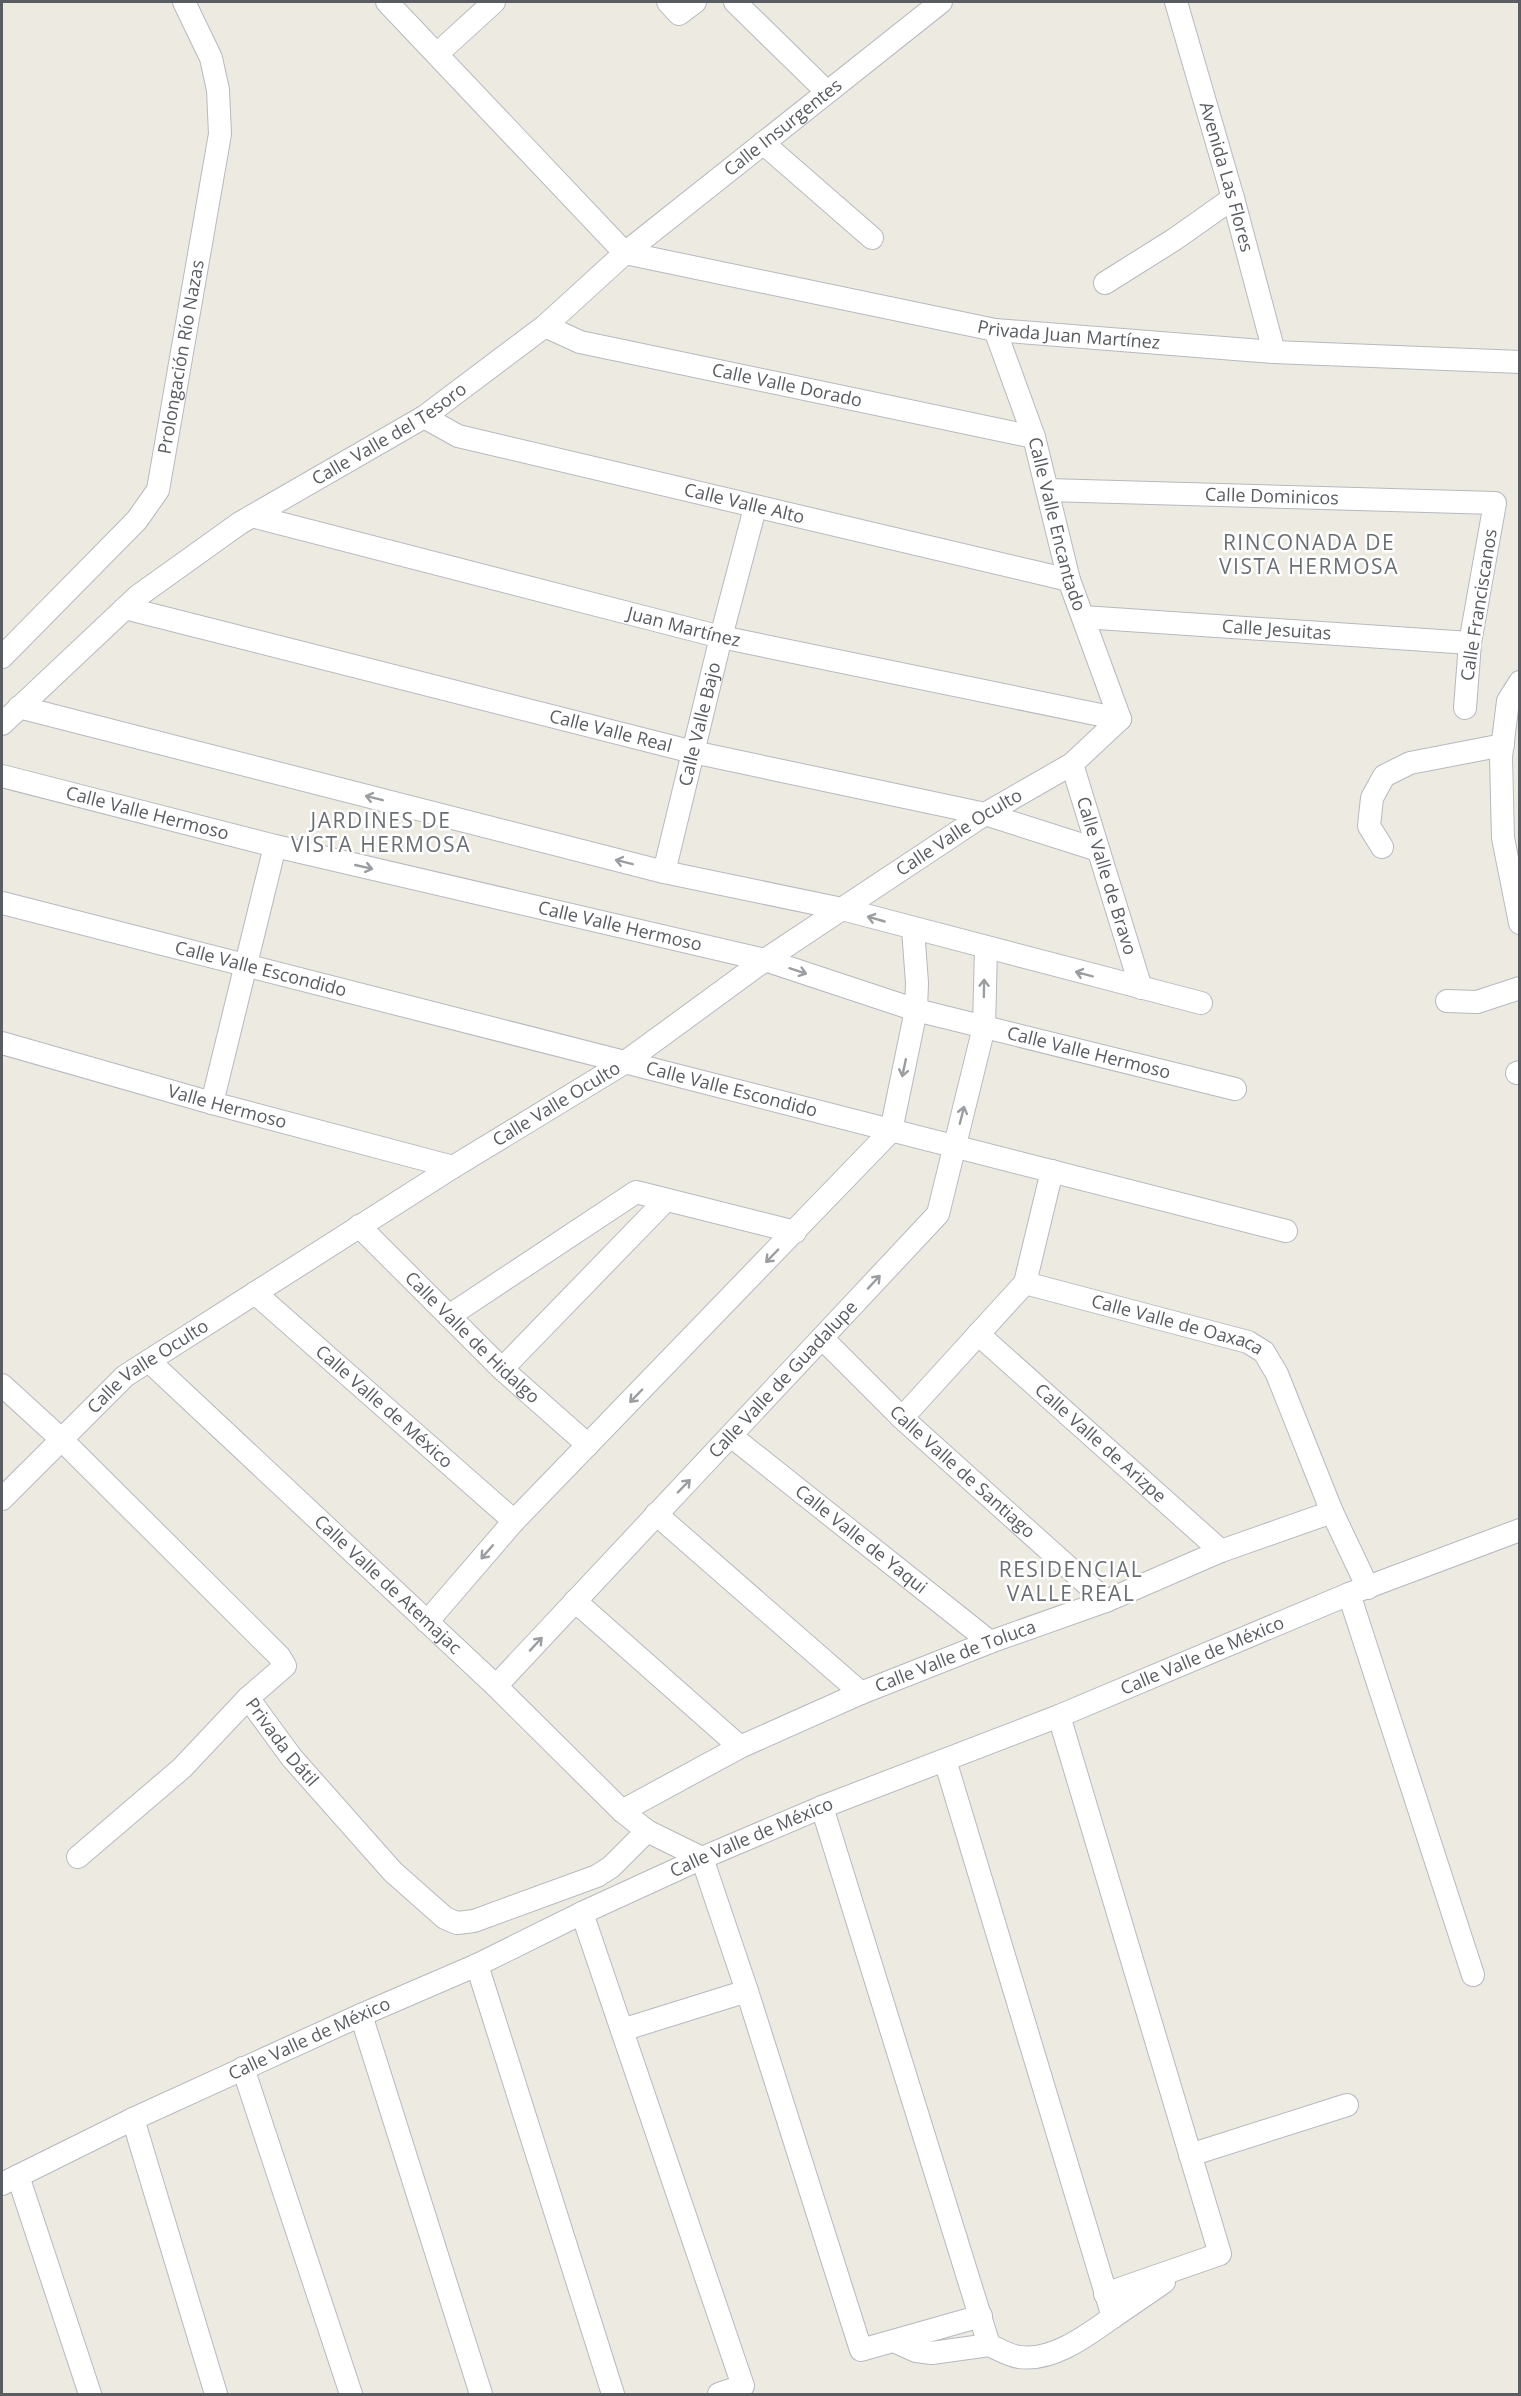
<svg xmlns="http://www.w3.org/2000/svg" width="1521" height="2396" font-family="'Open Sans',sans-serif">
<rect width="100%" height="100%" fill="#edeae1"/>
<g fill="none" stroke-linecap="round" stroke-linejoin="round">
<g stroke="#b6b9be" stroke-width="24">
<g id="minor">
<path d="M387,2L625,253"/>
<path d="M668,2L679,14L695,2"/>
<path d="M735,2L826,91"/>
<path id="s1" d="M1176,2L1233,198L1274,352"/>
<path d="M437,54L494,2"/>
<path d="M763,143L872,238"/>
<path id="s2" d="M625,253L995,330L1274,352L1520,362"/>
<path d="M1105,283L1175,239L1233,198"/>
<path id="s3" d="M545,326L580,342L1034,437"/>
<path id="s4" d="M995,330L1034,437L1069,580L1120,719"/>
<path id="s5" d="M424,417L458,436L1069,580"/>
<path id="s6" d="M1048,490L1495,503L1470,643L1465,708"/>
<path id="s7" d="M252,516L721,637L1120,719"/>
<path id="s8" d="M125,608L693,752L985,814L1098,850"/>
<path id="s9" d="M1083,617L1470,643"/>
<path id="s10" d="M2,657L137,520L158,490L220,134L218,90L211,58L184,2"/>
<path d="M1520,682L1508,701L1501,757L1503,838L1520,923"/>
<path d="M19,707L664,872L842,909L1201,1003"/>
<path id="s11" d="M2,724L138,596L240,523L424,417L545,326L625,253L941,2"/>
<path id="s12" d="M1072,764L1141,988"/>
<path id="s13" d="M2,776L275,846L765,960L916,1010L1235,1089"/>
<path d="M1382,847L1369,826L1372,798L1384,776L1410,763L1503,745"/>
<path id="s14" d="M664,872L721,637L755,508"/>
<path id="s15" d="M2,903L1286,1231"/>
<path d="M1447,1001L1477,1002L1520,988"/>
<path id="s16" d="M2,1043L212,1103L453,1167"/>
<path d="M1517,1073L1520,1072"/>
<path d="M212,1103L275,846"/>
<path id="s17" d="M359,1226L502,1369L588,1445"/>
<path id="s18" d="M1025,1283L1248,1342L1264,1352L1277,1374L1332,1512L1368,1588"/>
<path id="s19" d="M255,1293L514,1521"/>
<path d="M449,1316L636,1192L795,1232"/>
<path id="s20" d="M978,1334L1221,1551"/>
<path id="s21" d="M822,1338L902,1418L1106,1601"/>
<path id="s22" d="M149,1361L496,1686L622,1811L647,1831L702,1858L747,1991L861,2350L981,2316"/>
<path d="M502,1369L666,1200"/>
<path id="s23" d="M2,1385L61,1439L279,1656L285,1666L248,1698L292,1758L393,1872L445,1918L457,1923L474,1921L597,1876L611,1867L647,1831"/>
<path d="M902,1418L1025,1283L1052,1171"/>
<path id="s24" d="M731,1436L990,1642"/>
<path id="s25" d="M2,1499L125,1376L453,1167L624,1063L765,960L985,814L1072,764L1120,719"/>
<path d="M656,1514L861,1693"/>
<path d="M1349,1594L1473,1975"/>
<path d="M575,1601L740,1747"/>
<path d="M427,1622L514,1521L891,1131L916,1010L917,983L913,929"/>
<path id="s26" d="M496,1686L938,1214L984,1027L986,948"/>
<path d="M1059,1716L1220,2254L1105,2294"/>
<path d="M822,1807L989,2345C998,2349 1010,2356 1019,2357C1052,2362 1088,2335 1113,2317L945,1760"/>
<path id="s27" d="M622,1811L740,1747L861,1693L990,1642L1106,1601L1221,1551L1332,1512"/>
<path d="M78,1857L182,1768L248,1698"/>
<path d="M582,1913L743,2386L719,2394"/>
<path d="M477,1965L613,2394"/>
<path d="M361,2015L481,2394"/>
<path d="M622,2030L747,1991"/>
<path d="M243,2068L351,2394"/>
<path d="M133,2119L216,2394"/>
<path d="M1190,2155L1347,2105"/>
<path d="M18,2176L90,2394"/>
<path id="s28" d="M2,2184L133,2119L361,2015L477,1965L582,1913L702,1858L822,1807L1059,1716L1349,1594L1520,1530"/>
<path d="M1113,2317L1164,2282"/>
<path d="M894,2341L916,2351L932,2353L989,2345"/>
</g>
</g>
<use href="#minor" stroke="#fff" stroke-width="22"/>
</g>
<defs><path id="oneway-shaft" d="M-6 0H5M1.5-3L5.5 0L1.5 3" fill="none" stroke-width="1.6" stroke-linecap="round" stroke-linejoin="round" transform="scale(1.5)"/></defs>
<g stroke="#9b9ea1">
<use href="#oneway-shaft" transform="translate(374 798) rotate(-166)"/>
<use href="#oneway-shaft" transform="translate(624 862) rotate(-166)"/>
<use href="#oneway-shaft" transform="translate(364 867) rotate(13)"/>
<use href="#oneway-shaft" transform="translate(876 919) rotate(-164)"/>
<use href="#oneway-shaft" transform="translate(798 971) rotate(18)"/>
<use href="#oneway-shaft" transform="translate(1084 974) rotate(-165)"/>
<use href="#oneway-shaft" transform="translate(984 988) rotate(-89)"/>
<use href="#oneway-shaft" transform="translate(904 1068) rotate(102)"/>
<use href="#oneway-shaft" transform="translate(962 1115) rotate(-76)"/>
<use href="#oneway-shaft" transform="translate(772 1256) rotate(134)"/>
<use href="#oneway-shaft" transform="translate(874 1282) rotate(-47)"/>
<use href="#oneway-shaft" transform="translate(636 1396) rotate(134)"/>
<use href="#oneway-shaft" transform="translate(684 1486) rotate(-46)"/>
<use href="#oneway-shaft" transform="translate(487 1552) rotate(131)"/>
<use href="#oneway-shaft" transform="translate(536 1644) rotate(-47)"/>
</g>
<g text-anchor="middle" stroke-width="5" stroke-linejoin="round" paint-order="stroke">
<g font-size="18" fill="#595d62" stroke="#fff">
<text dy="6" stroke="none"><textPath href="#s11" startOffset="986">Calle Insurgentes</textPath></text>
<text dy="6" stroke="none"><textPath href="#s1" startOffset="182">Avenida Las Flores</textPath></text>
<text dy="6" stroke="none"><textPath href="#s2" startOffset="452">Privada Juan Martínez</textPath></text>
<text dy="6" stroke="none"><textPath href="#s10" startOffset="364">Prolongación Río Nazas</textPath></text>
<text dy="6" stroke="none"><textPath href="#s3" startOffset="250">Calle Valle Dorado</textPath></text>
<text dy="6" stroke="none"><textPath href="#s11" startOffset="486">Calle Valle del Tesoro</textPath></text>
<text dy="6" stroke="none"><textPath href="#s6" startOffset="224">Calle Dominicos</textPath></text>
<text dy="6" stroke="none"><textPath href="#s5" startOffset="333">Calle Valle Alto</textPath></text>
<text dy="6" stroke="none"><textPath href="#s4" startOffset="204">Calle Valle Encantado</textPath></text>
<text transform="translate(1479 605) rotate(-81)" y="6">Calle Franciscanos</text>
<text dy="6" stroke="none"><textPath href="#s7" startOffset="446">Juan Martínez</textPath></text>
<text dy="6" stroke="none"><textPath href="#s9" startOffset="194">Calle Jesuitas</textPath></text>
<text dy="6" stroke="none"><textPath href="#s14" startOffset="152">Calle Valle Bajo</textPath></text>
<text dy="6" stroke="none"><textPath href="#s8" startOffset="501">Calle Valle Real</textPath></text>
<text dy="6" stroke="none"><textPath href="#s13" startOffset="150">Calle Valle Hermoso</textPath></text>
<text dy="6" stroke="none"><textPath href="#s25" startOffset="1170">Calle Valle Oculto</textPath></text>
<text dy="6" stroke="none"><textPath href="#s12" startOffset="117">Calle Valle de Bravo</textPath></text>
<text dy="6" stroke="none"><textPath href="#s13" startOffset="636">Calle Valle Hermoso</textPath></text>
<text dy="6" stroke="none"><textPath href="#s15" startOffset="267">Calle Valle Escondido</textPath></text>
<text dy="6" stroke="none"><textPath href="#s13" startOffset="1122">Calle Valle Hermoso</textPath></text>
<text dy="6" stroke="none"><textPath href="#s15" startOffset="753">Calle Valle Escondido</textPath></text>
<text dy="6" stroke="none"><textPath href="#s25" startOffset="684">Calle Valle Oculto</textPath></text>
<text dy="6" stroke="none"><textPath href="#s16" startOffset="234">Valle Hermoso</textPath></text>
<text dy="6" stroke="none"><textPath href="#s18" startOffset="158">Calle Valle de Oaxaca</textPath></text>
<text dy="6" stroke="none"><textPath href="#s17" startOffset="159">Calle Valle de Hidalgo</textPath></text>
<text dy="6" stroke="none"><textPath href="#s25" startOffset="198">Calle Valle Oculto</textPath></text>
<text dy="6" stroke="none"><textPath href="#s26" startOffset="420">Calle Valle de Guadalupe</textPath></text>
<text dy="6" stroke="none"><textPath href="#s19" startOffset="172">Calle Valle de México</textPath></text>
<text dy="6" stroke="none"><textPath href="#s20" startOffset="164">Calle Valle de Arizpe</textPath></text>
<text dy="6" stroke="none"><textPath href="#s21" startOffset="194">Calle Valle de Santiago</textPath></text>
<text dy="6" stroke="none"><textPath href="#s24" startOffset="166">Calle Valle de Yaqui</textPath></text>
<text dy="6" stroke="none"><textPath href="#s22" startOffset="327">Calle Valle de Atemajac</textPath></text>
<text dy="6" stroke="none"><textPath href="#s28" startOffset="1312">Calle Valle de México</textPath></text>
<text dy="6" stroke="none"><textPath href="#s27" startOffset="368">Calle Valle de Toluca</textPath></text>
<text dy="6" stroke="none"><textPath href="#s23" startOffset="504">Privada Dátil</textPath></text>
<text dy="6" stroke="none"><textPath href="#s28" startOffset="826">Calle Valle de México</textPath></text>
<text dy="6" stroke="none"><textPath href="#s28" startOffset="340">Calle Valle de México</textPath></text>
</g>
<g font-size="21" letter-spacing="1.5" fill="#6a6f74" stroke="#fff">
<text x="1309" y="550">RINCONADA DE<tspan x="1309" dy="24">VISTA HERMOSA</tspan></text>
<text x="381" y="828">JARDINES DE<tspan x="381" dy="24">VISTA HERMOSA</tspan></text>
<text x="1071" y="1577">RESIDENCIAL<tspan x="1071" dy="24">VALLE REAL</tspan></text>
</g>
</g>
<rect width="1521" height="2396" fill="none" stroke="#595d62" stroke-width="6"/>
</svg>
